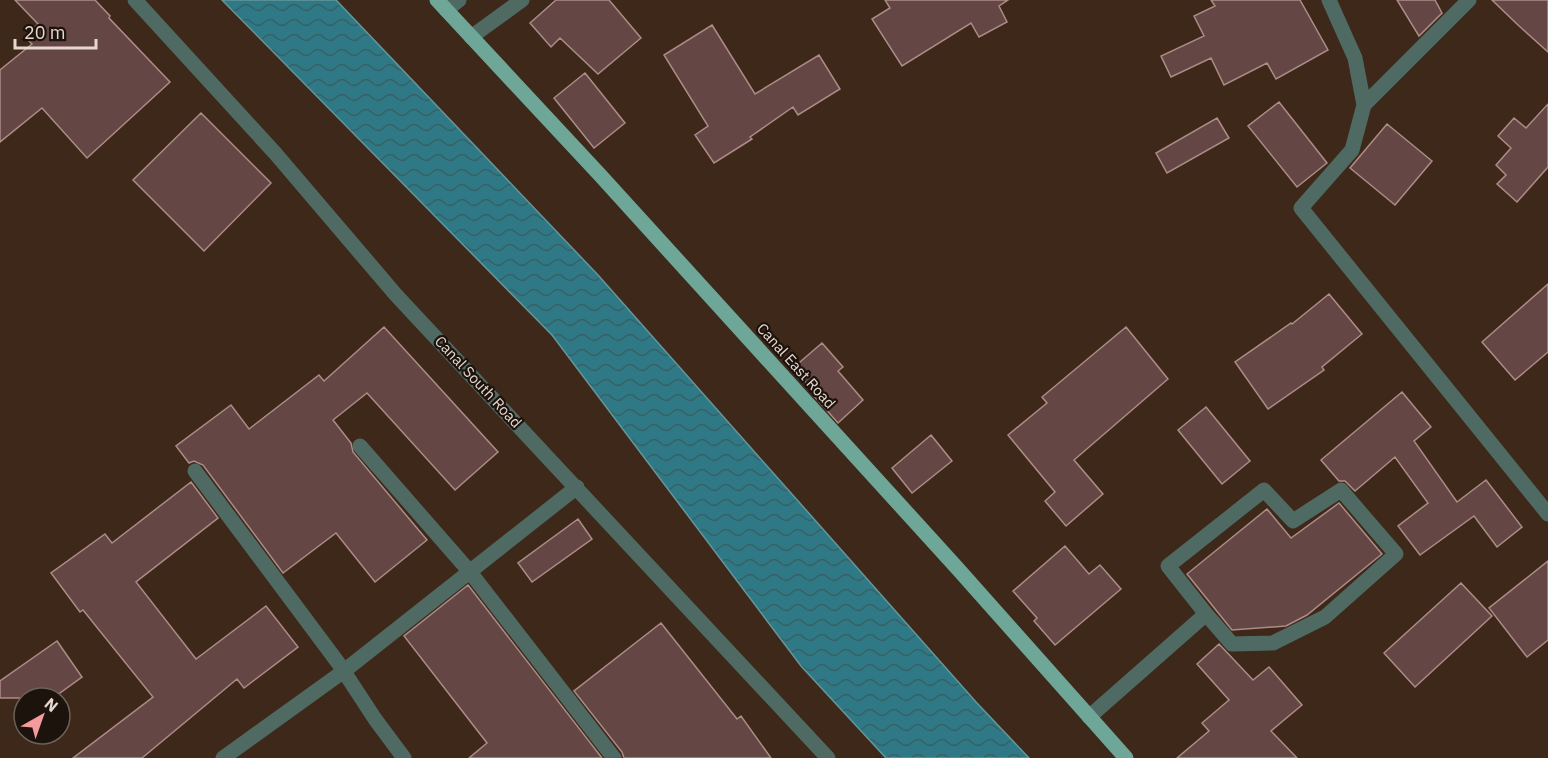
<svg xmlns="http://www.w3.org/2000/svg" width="1548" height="758" font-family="'IBM Plex Sans',sans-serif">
<defs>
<pattern id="water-waves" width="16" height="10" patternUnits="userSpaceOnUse" patternTransform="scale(1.5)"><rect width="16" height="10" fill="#2e7985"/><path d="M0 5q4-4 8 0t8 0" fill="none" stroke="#386065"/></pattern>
</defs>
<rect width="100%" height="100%" fill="#3d2819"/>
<path fill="url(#water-waves)" stroke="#65969b" stroke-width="1.5" d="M222,0H336L598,275L976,702L1029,758H886L801,666L552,335Z"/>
<path fill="#644744" stroke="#ad8c88" stroke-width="1.5" d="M15,0H95L110,16L109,18L170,82L87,158L42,108L0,142V70L32,44L25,37L38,24Z
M556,0H609L641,38L598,74L560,38L551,47L530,23Z
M885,0H1008L999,6L1007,22L979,37L971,23L902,66L872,19L890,8Z
M1211,0H1300L1328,50L1276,79L1267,63L1224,85L1211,58L1171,77L1161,56L1204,36L1194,16L1215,6Z
M1397,0H1435L1442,13L1419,36Z
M1492,0H1548V52L1518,25Z
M712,25L755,94L819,55L840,89L798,115L793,107L750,137L752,139L714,163L695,135L708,126L664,55Z
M585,73L625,123L594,148L554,98Z
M1279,102L1327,163L1297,187L1248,126Z
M1548,104V167L1517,202L1497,184L1506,175L1496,165L1511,148L1498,136L1514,118L1526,128Z
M201,113L271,183L204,251L133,180Z
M1217,118L1229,138L1167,173L1156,153Z
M1387,124L1432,161L1395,205L1350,168Z
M1548,284V352L1515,380L1482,342Z
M1329,294L1362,334L1322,367L1324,370L1268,409L1235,362L1291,323L1292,324Z
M384,327L498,452L455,490L367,393L333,420L351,443L353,452L427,540L375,582L336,533L283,573L203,465L194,461L189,463L176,446L231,405L249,429L319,375L324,381Z
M1126,327L1168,379L1074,460L1103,494L1066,526L1045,501L1055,492L1008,435L1047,403L1042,397Z
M822,343L843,367L838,371L863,400L838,423L815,397L817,395L793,368Z
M1402,392L1431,427L1414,441L1457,502L1486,480L1522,527L1497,547L1474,516L1420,555L1398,526L1428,503L1395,457L1355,491L1345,481H1339L1321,460Z
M1206,407L1250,461L1222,484L1178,430Z
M931,435L952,461L912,493L892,468Z
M191,482L218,518L136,582L196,659L266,606L298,647L244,688L237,679L142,758H73L153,697L83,610L80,612L51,573L105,534L112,543Z
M1339,503L1382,554L1307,615L1286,626L1232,630L1187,574L1267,509L1291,538Z
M578,519L592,539L532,582L518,563Z
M1065,546L1089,574L1100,565L1121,589L1055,645L1034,621L1037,618L1013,591Z
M1548,561V640L1527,657L1489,608Z
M1461,583L1492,616L1415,687L1384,653Z
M468,585L602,758H469L487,743L404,636Z
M661,623L737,719L741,716L771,758H624L622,752L574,691Z
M57,641L82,677L53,698H0V681Z
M1219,644L1253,680L1269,667L1302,705L1271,731L1297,758H1177L1209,731L1202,723L1229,700L1197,664Z"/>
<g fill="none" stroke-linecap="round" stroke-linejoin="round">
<path stroke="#4f6a63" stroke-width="15" d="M135,0L275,153L396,295L828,758
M1329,0L1355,58L1364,105L1352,150L1301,208L1548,514
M446,10L459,0
M471,37L522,0
M1364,105L1469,0
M360,446L470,572L614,758
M195,471L339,664L375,719L404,758
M1089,717L1206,614L1232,644L1273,643L1325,617L1396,554L1341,490L1293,521L1264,490L1168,566L1206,614
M223,758L344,671L577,487"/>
<path stroke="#6ea698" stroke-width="15" d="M437,0L600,175L958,569L1126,758"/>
</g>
<g text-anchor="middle" stroke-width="4.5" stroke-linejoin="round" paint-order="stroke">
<g font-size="15" fill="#e6d8cf" stroke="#1d130d">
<text transform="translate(796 366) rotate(48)" y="5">Canal East Road</text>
<text transform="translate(478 382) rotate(47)" y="5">Canal South Road</text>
</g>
</g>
<g transform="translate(42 716) rotate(40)"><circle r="28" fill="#1d130d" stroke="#6d625b" stroke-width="1.5"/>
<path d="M0-4.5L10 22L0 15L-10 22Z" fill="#f59b9d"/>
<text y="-9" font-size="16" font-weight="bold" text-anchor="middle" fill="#e6d8cf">N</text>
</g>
<path d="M15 39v9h81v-9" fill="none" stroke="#e6d8cf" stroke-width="3"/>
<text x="24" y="39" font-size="18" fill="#e6d8cf" stroke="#1d130d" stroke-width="4.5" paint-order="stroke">20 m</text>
</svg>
